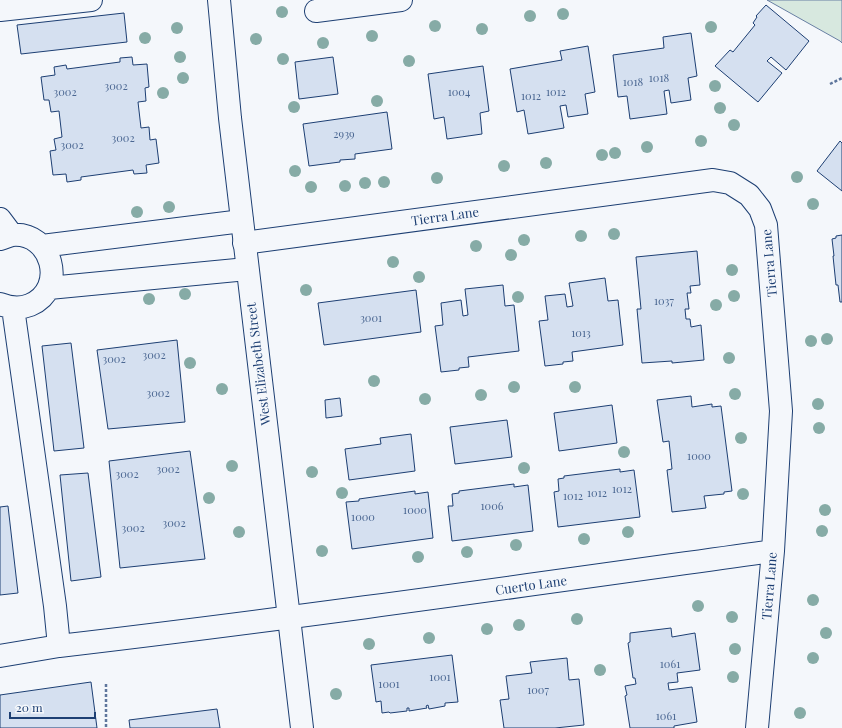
<svg xmlns="http://www.w3.org/2000/svg" width="842" height="728" font-family="'Playfair Display',serif">
<rect width="100%" height="100%" fill="#f4f7fb"/>
<path fill="#d7e8df" stroke="#687fa3" d="M767,0H842V43L840,41Z"/>
<path fill="#d5e0f0" stroke="#1d3f73" d="M766,5L809,41L786,70L771,57L767,61L782,73L758,102L715,66L730,50L733,52L755,25L753,23L757,17L756,16Z
M124,13L127,42L21,54L17,25Z
M691,33L697,76L688,78L691,100L671,103L669,90L664,91L667,114L630,119L627,96L618,97L613,55L664,48L663,37Z
M588,46L595,92L585,94L588,114L568,117L566,105L560,106L564,128L528,134L524,110L517,112L510,69L562,60L560,51Z
M132,57L133,65L147,64L149,87L145,88L146,101L138,102L141,128L149,127L150,140L156,139L159,163L146,165L147,173L134,174L133,170L81,177V180L67,182L66,174L53,175L50,151L56,150L54,139L62,137L59,111L51,112L49,100H44L41,77L55,75L54,67L66,65L67,69L120,62V58Z
M333,57L338,94L299,99L295,62Z
M483,66L489,111L480,113L482,134L447,139L444,117L434,119L428,74Z
M387,112L392,149L355,154V159L340,160V162L309,166L303,124Z
M840,141L842,143V191L817,171Z
M842,235V302H840L838,285H836L833,256H834L832,239L836,238V236Z
M697,251L700,285L690,286L691,293H687L689,309H685L686,319H690L691,327L701,325L704,360L672,363V361L642,363L637,309H641L636,257Z
M605,278L608,301L618,300L623,345L572,352L573,361L563,362V364L545,366L539,321L548,320L545,296L565,294L567,307L573,306L569,283Z
M503,285L505,306L514,305L519,351L468,357L469,367L459,368V370L441,372L435,326L443,325L441,303L461,300L463,316L468,315L465,289Z
M416,290L421,332L324,345L318,303Z
M177,340L185,422L108,429L97,350Z
M71,343L84,448L54,451L42,346Z
M691,396L692,407L712,404V407L721,406L732,491L724,492V494L704,496L706,508L672,512L667,470L672,469L669,441L663,442L657,400Z
M340,398L342,416L326,418L325,400Z
M612,405L617,443L559,451L554,413Z
M507,420L512,457L455,464L450,427Z
M411,434L415,471L349,480L345,449L381,444L380,438Z
M190,451L205,559L120,568L109,461Z
M620,469V472L634,470L640,517L558,527L554,492L559,491L558,479L564,478V476Z
M88,473L101,577L71,581L60,475Z
M514,484V487L528,485L533,531L452,541L448,506H453L452,494L459,493V491Z
M415,491V494L428,492L433,538L352,549L346,502L359,501V499Z
M8,506L18,593L0,595V507Z
M671,628L672,637L695,633L700,670L677,673L678,682L668,683L669,690L692,687L697,722L674,726V728H630L625,696L627,695L625,686L636,684L635,678H633L628,643L630,642V633Z
M452,655L458,702L445,703V706L429,709L428,705L426,706L427,708L409,711V708H407V711L390,713L389,712L382,713L381,701L376,702L371,665Z
M567,658L569,680L579,679L584,725L555,728H504L500,700L509,699L506,676L532,673L530,662Z
M91,682L97,728H0V695Z
M217,709L220,728H130L129,720Z"/>
<g fill="none" stroke-linecap="round" stroke-linejoin="round">
<g stroke="#1d3f73" stroke-width="24">
<path id="minor" d="M0,10L91,0
M316,11L401,0
M0,219L12,235
M0,239C4,238 8,236 12,235C52,231 68,289 30,305C20,309 10,308 0,304
M244,243L713,180L730,183L749,195L760,209L766,225L781,411L773,551L757,728
M42,246L242,221
M49,288L247,269
M13,308L55,606L59,646C297,618 535,584 773,551
M0,656L59,646"/>
</g>
<g stroke="#1d3f73" stroke-width="24">
<path id="major" d="M219,0L230,118L302,728"/>
</g>
<path stroke="#5e769c" stroke-width="2.5" stroke-dasharray="3 2" stroke-linecap="butt" d="M830,84L842,78
M106,684V728"/>
<use href="#minor" stroke="#f4f7fb" stroke-width="22"/>
<use href="#major" stroke="#f4f7fb" stroke-width="22"/>
</g>
<g fill="#86aba6">
<circle cx="282" cy="12" r="6"/>
<circle cx="563" cy="14" r="6"/>
<circle cx="530" cy="16" r="6"/>
<circle cx="435" cy="26" r="6"/>
<circle cx="711" cy="27" r="6"/>
<circle cx="177" cy="28" r="6"/>
<circle cx="482" cy="29" r="6"/>
<circle cx="372" cy="36" r="6"/>
<circle cx="145" cy="38" r="6"/>
<circle cx="256" cy="39" r="6"/>
<circle cx="323" cy="43" r="6"/>
<circle cx="180" cy="57" r="6"/>
<circle cx="283" cy="59" r="6"/>
<circle cx="409" cy="61" r="6"/>
<circle cx="183" cy="78" r="6"/>
<circle cx="715" cy="86" r="6"/>
<circle cx="163" cy="93" r="6"/>
<circle cx="377" cy="101" r="6"/>
<circle cx="294" cy="107" r="6"/>
<circle cx="720" cy="108" r="6"/>
<circle cx="734" cy="125" r="6"/>
<circle cx="701" cy="141" r="6"/>
<circle cx="647" cy="147" r="6"/>
<circle cx="615" cy="153" r="6"/>
<circle cx="602" cy="155" r="6"/>
<circle cx="546" cy="163" r="6"/>
<circle cx="504" cy="166" r="6"/>
<circle cx="295" cy="171" r="6"/>
<circle cx="797" cy="177" r="6"/>
<circle cx="437" cy="178" r="6"/>
<circle cx="384" cy="182" r="6"/>
<circle cx="365" cy="183" r="6"/>
<circle cx="345" cy="186" r="6"/>
<circle cx="311" cy="187" r="6"/>
<circle cx="813" cy="204" r="6"/>
<circle cx="169" cy="207" r="6"/>
<circle cx="137" cy="212" r="6"/>
<circle cx="614" cy="234" r="6"/>
<circle cx="581" cy="236" r="6"/>
<circle cx="524" cy="240" r="6"/>
<circle cx="476" cy="246" r="6"/>
<circle cx="511" cy="255" r="6"/>
<circle cx="393" cy="262" r="6"/>
<circle cx="732" cy="270" r="6"/>
<circle cx="419" cy="277" r="6"/>
<circle cx="306" cy="290" r="6"/>
<circle cx="185" cy="294" r="6"/>
<circle cx="734" cy="296" r="6"/>
<circle cx="518" cy="297" r="6"/>
<circle cx="149" cy="299" r="6"/>
<circle cx="716" cy="305" r="6"/>
<circle cx="827" cy="339" r="6"/>
<circle cx="811" cy="341" r="6"/>
<circle cx="729" cy="358" r="6"/>
<circle cx="190" cy="363" r="6"/>
<circle cx="374" cy="381" r="6"/>
<circle cx="514" cy="387" r="6"/>
<circle cx="575" cy="387" r="6"/>
<circle cx="222" cy="389" r="6"/>
<circle cx="735" cy="394" r="6"/>
<circle cx="481" cy="395" r="6"/>
<circle cx="425" cy="399" r="6"/>
<circle cx="818" cy="404" r="6"/>
<circle cx="819" cy="428" r="6"/>
<circle cx="741" cy="438" r="6"/>
<circle cx="624" cy="452" r="6"/>
<circle cx="232" cy="466" r="6"/>
<circle cx="524" cy="468" r="6"/>
<circle cx="312" cy="472" r="6"/>
<circle cx="342" cy="493" r="6"/>
<circle cx="743" cy="494" r="6"/>
<circle cx="209" cy="498" r="6"/>
<circle cx="825" cy="510" r="6"/>
<circle cx="822" cy="531" r="6"/>
<circle cx="239" cy="532" r="6"/>
<circle cx="628" cy="532" r="6"/>
<circle cx="584" cy="539" r="6"/>
<circle cx="516" cy="545" r="6"/>
<circle cx="322" cy="551" r="6"/>
<circle cx="467" cy="552" r="6"/>
<circle cx="418" cy="557" r="6"/>
<circle cx="813" cy="600" r="6"/>
<circle cx="698" cy="606" r="6"/>
<circle cx="732" cy="617" r="6"/>
<circle cx="577" cy="619" r="6"/>
<circle cx="519" cy="625" r="6"/>
<circle cx="487" cy="629" r="6"/>
<circle cx="826" cy="633" r="6"/>
<circle cx="429" cy="638" r="6"/>
<circle cx="369" cy="644" r="6"/>
<circle cx="735" cy="649" r="6"/>
<circle cx="813" cy="658" r="6"/>
<circle cx="600" cy="670" r="6"/>
<circle cx="733" cy="677" r="6"/>
<circle cx="336" cy="694" r="6"/>
<circle cx="800" cy="713" r="6"/>
</g>
<g text-anchor="middle" stroke-width="3" stroke-linejoin="round" paint-order="stroke">
<g font-size="11" fill="#4b6792">
<text x="659" y="82">1018</text>
<text x="633" y="86">1018</text>
<text x="116" y="90">3002</text>
<text x="65" y="96">3002</text>
<text x="459" y="96">1004</text>
<text x="556" y="96">1012</text>
<text x="531" y="100">1012</text>
<text x="344" y="138">2939</text>
<text x="123" y="142">3002</text>
<text x="72" y="149">3002</text>
<text x="664" y="305">1037</text>
<text x="371" y="322">3001</text>
<text x="581" y="337">1013</text>
<text x="154" y="359">3002</text>
<text x="114" y="363">3002</text>
<text x="158" y="397">3002</text>
<text x="699" y="460">1000</text>
<text x="168" y="473">3002</text>
<text x="127" y="478">3002</text>
<text x="622" y="493">1012</text>
<text x="597" y="497">1012</text>
<text x="573" y="500">1012</text>
<text x="492" y="510">1006</text>
<text x="415" y="514">1000</text>
<text x="363" y="521">1000</text>
<text x="174" y="527">3002</text>
<text x="133" y="532">3002</text>
<text x="670" y="668">1061</text>
<text x="440" y="681">1001</text>
<text x="389" y="688">1001</text>
<text x="538" y="694">1007</text>
<text x="666" y="720">1061</text>
</g>
<g font-size="13" fill="#1d3f73" stroke="#f4f7fb">
<text transform="translate(445 216) rotate(-8)" y="5">Tierra Lane</text>
<text transform="translate(769 263) rotate(-95)" y="5">Tierra Lane</text>
<text transform="translate(258 364) rotate(-97)" y="5">West Elizabeth Street</text>
<text transform="translate(531 585) rotate(-8)" y="5">Cuerto Lane</text>
<text transform="translate(769 586) rotate(-85)" y="5">Tierra Lane</text>
</g>
</g>
<path d="M10 712v6h85v-6" fill="none" stroke="#1d3f73" stroke-width="2"/>
<text x="16" y="712" font-size="12" fill="#1d3f73" stroke="#f4f7fb" stroke-width="3" paint-order="stroke">20 m</text>
</svg>
